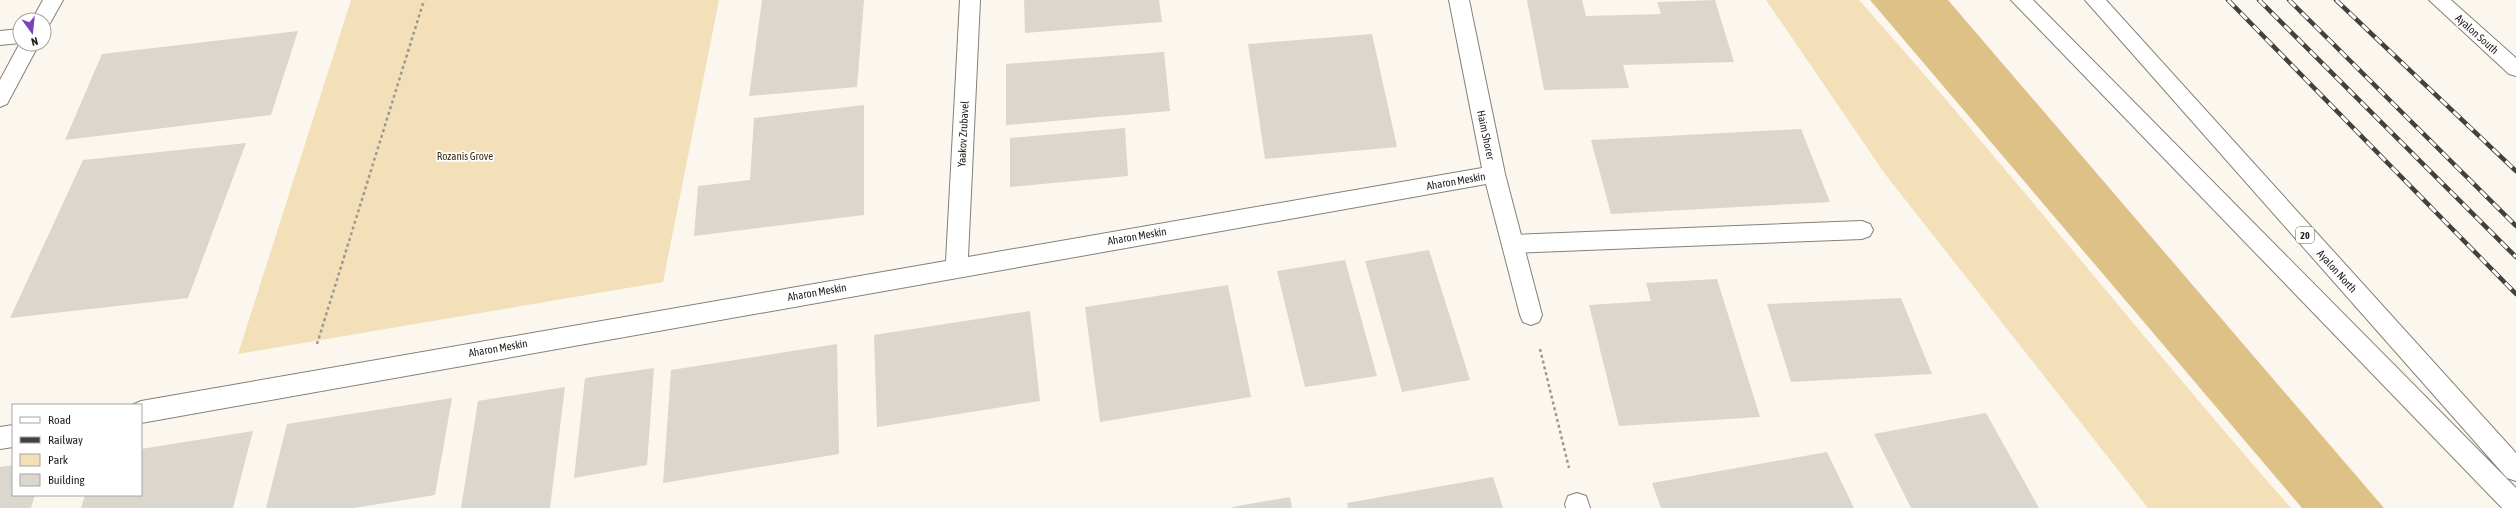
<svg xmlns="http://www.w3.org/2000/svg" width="2516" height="508" font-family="'Asap Condensed',sans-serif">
<rect width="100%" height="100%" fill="#fcf7ee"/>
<path fill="#f3dfb8" d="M351,0H719L663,282L238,354Z
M1766,0H1859C2007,166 2144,341 2291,508H2148L1885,174Z"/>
<path fill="#dec186" d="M1870,0H1948L2384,508H2302Z"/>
<path fill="#dbd7ce" d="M762,0H864L857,87L749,96Z
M1024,0H1159L1162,22L1025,33Z
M1527,0H1582L1586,16L1661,14L1657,2L1715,0L1734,62L1623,65L1629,88L1544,90Z
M298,31L271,115L65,140L102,54Z
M1372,34L1397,147L1265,159L1248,44Z
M1164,52L1170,111L1006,125V64Z
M864,105V215L694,236L698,186L750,180L754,118Z
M1125,128L1128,176L1010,187V138Z
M1801,129L1830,202L1611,214L1591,140Z
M246,143L188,298L10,318L83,160Z
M1429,250L1470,380L1402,392L1365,261Z
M1345,260L1377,376L1305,387L1277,271Z
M1717,279L1760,417L1619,426L1589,305L1651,301L1646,283Z
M1228,285L1251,397L1100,422L1085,307Z
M1901,298L1932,374L1791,382L1767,304Z
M1030,311L1040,401L877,427L874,335Z
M837,344L839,454L663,483L671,370Z
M654,368L647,465L574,478L585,378Z
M565,387L550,508H461L478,401Z
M452,398L435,495L354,508H266L287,424Z
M1986,413L2039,508H1911L1874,434Z
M253,431L233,508H81L85,495H141V449Z
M1827,452L1854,508H1661L1652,483Z
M13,465V495H35L31,508H0V467Z
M1493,477L1503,508H1348L1347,503Z
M1290,497L1292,508H1233L1232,507Z"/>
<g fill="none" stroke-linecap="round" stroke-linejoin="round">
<g stroke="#858078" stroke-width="2">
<path id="service" d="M1862,221L1870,224L1873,230L1870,236L1862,239L1513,253L1505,250L1502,244L1505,238L1513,235Z"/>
</g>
<g stroke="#858078" stroke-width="2">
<path id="minor" d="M43,0H63L49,25L44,26V20H32Z
M960,0H980L968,257L1482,168L1449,0H1469L1505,174L1542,315L1539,322L1531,325L1523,322L1520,315L1486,184L141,423V405H132L141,401L946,261Z
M20,29V44H39L7,104L0,107V80L20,43L0,45V31Z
M13,425V447L0,449V427Z
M1577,493L1586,496L1590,508H1566L1565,504L1568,496Z"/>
</g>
<g stroke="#858078" stroke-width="2">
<path id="motorway" d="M2011,0H2033L2516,488V508H2502Z
M2085,0H2106L2516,453V481L2507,478Z
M2429,0H2451L2516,58V76L2509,74Z"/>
</g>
<path stroke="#9c9892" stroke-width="2.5" stroke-dasharray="3 3" stroke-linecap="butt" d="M317,344L424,0
M1540,349L1569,468"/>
<use href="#service" fill="#fff" fill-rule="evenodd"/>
<use href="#minor" fill="#fff" fill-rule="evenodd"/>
<use href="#motorway" fill="#fff" fill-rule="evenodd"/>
<g stroke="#43413d" stroke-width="4.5">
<path id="rail" d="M2228,0L2516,294
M2259,0L2516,257
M2289,0L2516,226
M2336,0L2516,171"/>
</g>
<use href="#rail" stroke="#fff" stroke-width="3" stroke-dasharray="9" stroke-linecap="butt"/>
</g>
<g text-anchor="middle" stroke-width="3.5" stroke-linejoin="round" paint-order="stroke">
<rect fill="#fff" stroke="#63625f" stroke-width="1" x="2296" y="227" width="18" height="16" rx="3"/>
<g font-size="10" font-weight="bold" fill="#201e1b">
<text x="2305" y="239">20</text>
</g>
<g font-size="11" fill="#201e1b" stroke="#fff">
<text transform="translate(2477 34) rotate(42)" y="4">Ayalon South</text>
<text transform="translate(963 134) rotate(-87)" y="4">Yaakov Zrubavel</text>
<text transform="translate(1486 135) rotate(78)" y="4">Haim Shorer</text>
<text transform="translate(1456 181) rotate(-10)" y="4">Aharon Meskin</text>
<text transform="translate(1137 236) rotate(-10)" y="4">Aharon Meskin</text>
<text transform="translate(2337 271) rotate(48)" y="4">Ayalon North</text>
<text transform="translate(817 292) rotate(-10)" y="4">Aharon Meskin</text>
<text transform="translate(498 348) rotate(-10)" y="4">Aharon Meskin</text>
</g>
<g font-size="11" fill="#3a2e13" stroke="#fff">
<text x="465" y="160">Rozanis Grove</text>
</g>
</g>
<rect x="12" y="404" width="130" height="92" fill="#ffffff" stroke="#a6a5a4"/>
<rect x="20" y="417" width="20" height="6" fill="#ffffff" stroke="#a6a5a4"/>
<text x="48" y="424" font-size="12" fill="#201e1b">Road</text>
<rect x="20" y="437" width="20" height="6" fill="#43413d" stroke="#a6a5a4"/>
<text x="48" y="444" font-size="12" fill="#201e1b">Railway</text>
<rect x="20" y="454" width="20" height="12" fill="#f3dfb8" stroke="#a6a5a4"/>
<text x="48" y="464" font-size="12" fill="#201e1b">Park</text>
<rect x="20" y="474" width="20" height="12" fill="#dbd7ce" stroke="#a6a5a4"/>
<text x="48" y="484" font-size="12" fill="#201e1b">Building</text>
<g transform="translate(32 32) rotate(165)"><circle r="19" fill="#ffffff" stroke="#a6a5a4"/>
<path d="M0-3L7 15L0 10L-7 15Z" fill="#7944bb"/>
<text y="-6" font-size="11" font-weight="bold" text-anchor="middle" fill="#201e1b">N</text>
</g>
</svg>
